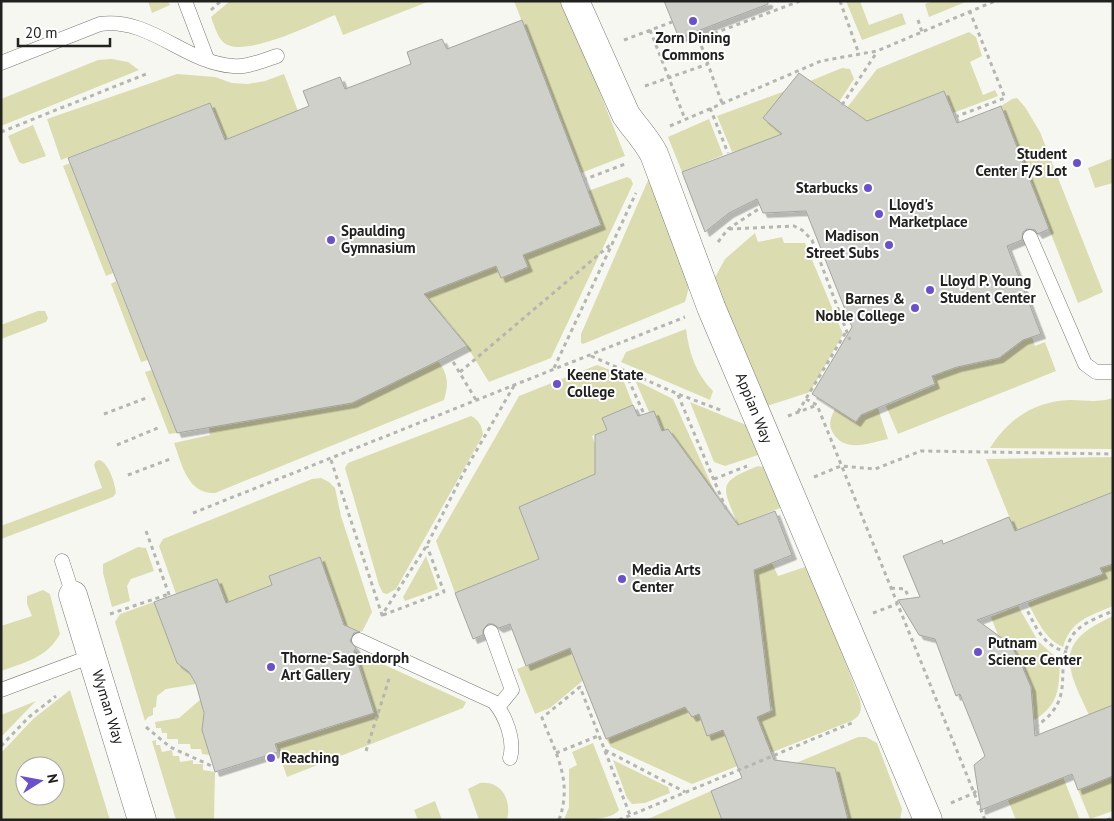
<svg xmlns="http://www.w3.org/2000/svg" width="1114" height="821" font-family="'PT Sans',sans-serif">
<defs>
<filter id="shadow"><feDropShadow dx="4.5" dy="4.5" stdDeviation="0" flood-color="#0004"/></filter>
</defs>
<rect width="100%" height="100%" fill="#f7f7f2"/>
<path fill="#dcdcb1" fill-rule="evenodd" d="M148,1H168L170,5L152,13Z
M230,1H430L343,35L335,15C313,24 241,60 223,42C217,36 214,25 211,17Z
M514,1H561L568,12L625,156L581,173Z
M846,1H860L869,25L902,13L906,24L862,40Z
M933,1H968L929,17L925,4Z
M969,32L976,37L982,56L970,62L983,95L995,90L998,96L953,113L943,91L837,133L832,127L877,69Z
M112,59L128,62L139,70L1,126V99L98,60Z
M842,68L850,69L854,79L839,102L810,81Z
M177,74L215,77L232,83L248,84L265,81L284,74L298,111L232,137L229,149L210,103L61,160L47,119Z
M785,91L793,143L749,176L739,150L732,152L717,116Z
M1017,98L1025,107L1040,132L1103,292L1078,303L1001,106L1012,99Z
M709,119L723,155L682,172L668,137Z
M33,125L46,156L23,164L19,162L8,136Z
M1113,158V183L1095,188L1088,168Z
M70,163L113,273L106,276L63,166Z
M627,177L631,179L633,184L551,358L489,382C470,351 450,316 419,296L496,266L501,278L528,267L523,255L601,225L588,191Z
M649,178L692,276L685,302L583,344L581,343V334Z
M755,233L758,242L782,237L784,243H805L843,334L810,392L764,407L713,281L725,259Z
M116,281L148,360L141,362L111,284Z
M38,311H45L48,318L46,322L1,339V325Z
M686,329C689,353 696,374 713,391L710,400L621,362L626,352Z
M1032,337L1035,346L1045,342L1056,371L898,434L886,406L935,385L932,376L957,367L999,358L1023,340Z
M438,361C448,374 449,384 444,400L215,493C187,494 182,464 174,443L210,435L209,427Z
M597,365L621,374L633,405L602,418L607,430L592,436L601,459L595,461V475L519,507L539,559L455,593L436,541L519,396Z
M152,370L177,433L169,434L145,372Z
M635,380L673,399L718,499L668,429L662,431L654,411L649,412Z
M874,396L888,439C870,443 843,454 832,431C828,423 831,417 835,409L856,422Z
M1113,398V449L990,448C1008,419 1035,401 1070,400C1086,400 1097,403 1113,398Z
M690,402L751,427L764,453L725,466L714,462Z
M471,416C479,420 482,426 483,435L396,589L387,594L383,593L379,585L345,468L348,463Z
M1113,457V492L1015,531L986,459Z
M100,460C109,464 115,483 116,493L113,497L1,539V526L102,488L94,465L96,461Z
M758,466L767,468L785,506L738,525C723,487 715,483 758,466Z
M321,478L329,482L335,488L341,516L372,612L362,632L344,625L319,557L269,576L272,585L226,603L217,579L176,594L159,546L163,539L312,479Z
M138,547L146,548L154,571L131,579L127,586L130,601L112,607L103,573V564Z
M426,556L438,589L405,601L403,597Z
M772,563L778,576L808,566L860,700C862,710 861,716 851,721L692,784L611,747L606,739L685,707L692,717L699,714L723,730L761,727L757,717L773,710L764,688L768,686L756,586L750,572Z
M1113,564V606C1090,616 1071,620 1063,647C1045,639 1037,620 1028,603L1046,595L1041,586L1068,582L1071,586L1102,574L1100,568Z
M43,590L50,594L60,634C48,657 24,663 1,671V626L32,616L27,604V596Z
M154,602L177,663L189,672L196,684L166,689L157,696L156,707L153,708V715L148,717L145,721L115,622L120,614Z
M1018,606L1038,641L1060,661C1059,690 1059,705 1033,721L1031,687L1020,661L1010,644L998,635L991,617Z
M1113,616V705L1089,715C1065,664 1054,643 1113,616Z
M586,642V678L550,708L535,714L517,669Z
M354,651L466,702L463,708L287,777L267,719L311,705L319,731L374,713Z
M70,690L110,820H1V753L33,719ZM25,766H55V796H25Z
M201,699L210,755L202,754L201,749H191L190,744H178V739H167V733H162L161,728H156L155,722L179,718Z
M36,701L1,737V715Z
M858,737H866L877,743L902,809L900,820H848L835,768L796,763Z
M156,740V745H160L162,752L172,750L173,756H179L180,762L193,760V764H203V770L215,772L214,820H176L152,741Z
M593,743L619,810C611,821 579,820 564,820L569,807V769L577,765L572,752Z
M613,760L668,787L670,793L645,803L632,804L627,798Z
M1113,776V811L1090,819L1078,790Z
M1063,777L1080,820H1016L1008,800Z
M480,783C502,780 512,801 507,820H479L468,789Z
M711,791L722,820H647L648,819Z
M435,801L442,820H418L414,810Z"/>
<path fill="#d0d0cb" stroke="#a5a5a1" filter="url(#shadow)" d="M664,1H768V4L679,38Z
M522,20L601,225L523,255L528,267L501,278L496,266L424,294L467,346L438,361L352,403L177,433L68,158L210,103L225,140L309,106L303,91L340,77L345,89L411,64L407,52L442,39L447,49Z
M799,73L867,121L944,91L957,123L1001,106L1049,229L1038,234L1035,230L1027,229L1023,232L1022,240L1007,246L1041,334L1023,340L999,358L957,367L932,376L935,384L861,415L856,422L812,394L852,327L806,211L763,213L757,199L729,213L705,232L682,172L782,134L763,118Z
M633,405L638,416L654,411L662,431L668,429L738,525L775,511L792,555L754,570L771,711L757,717L774,760L835,768L848,820H722L711,791L742,778L723,730L707,736L699,714L692,717L685,707L606,739L570,648L526,666L510,624L499,628L493,624H488L483,630V635L473,639L455,593L539,559L519,507L595,474V435L607,430L602,418Z
M1113,492V564L1100,568L1103,574L977,620L1010,644L1020,661L1031,687L1035,736L1113,705V776L1078,790L1072,774L981,810L974,765L985,756L960,694L956,696L935,639L919,635L898,600L920,597L903,556L942,540L943,544L1009,517L1015,531Z
M320,557L344,625L360,632L354,633L350,641L356,648L354,651L374,713L275,744L278,752L215,772L202,730L204,713L196,684L189,672L177,663L154,602L217,579L226,603L272,585L269,576Z"/>
<g fill="none" stroke-linecap="round" stroke-linejoin="round">
<g stroke="#797975" stroke-width="15">
<path id="lane" d="M185,1L207,59
M1,63L100,24C150,17 185,63 233,66C247,68 264,60 277,56
M1030,237L1085,364L1096,372H1113
M62,561L73,595
M491,632L512,690L498,707
M359,640L494,702C506,716 515,741 510,758
M1,690L92,656"/>
</g>
<g stroke="#797975" stroke-width="29">
<path id="street" d="M575,1L626,115C635,128 646,139 654,154L711,307L928,820
M73,595L142,820"/>
</g>
<path stroke="#b5b5b1" stroke-width="3" stroke-dasharray="4 4" stroke-linecap="butt" d="M840,1L859,54
M211,10L221,1
M918,20L922,32
M650,30L685,119
M696,31L722,103
M699,39L800,1
M624,40L672,22
M645,86L708,64
M842,105L877,52
M710,108L728,153
M955,117L1005,98L970,12
M670,126L821,61L877,51L995,1
M1,132L146,74
M583,180L625,164
M729,229L794,226L802,230L812,240L850,340
M718,242L728,229L760,208
M449,355L476,400
M591,356L678,394L723,411
M554,368L636,193
M460,372L610,245
M625,372L644,414
M678,395L727,511
M806,399L817,405L985,820
M798,412L846,332
M104,414L149,397
M788,416L817,405
M117,445L160,427
M331,460L382,615L427,545L464,472L515,384
M128,475L173,458
M814,477L841,466L875,469L921,451L1113,454
M714,479L747,466
M193,513L685,317
M146,531L170,597
M891,588L905,589L909,598
M1024,604C1035,625 1042,646 1067,652
M873,613L897,604
M110,614L169,594
M383,615L444,592L427,546
M146,727L170,747L214,767
M1035,727C1079,698 1052,672 1071,638C1078,624 1099,617 1113,611
M1,746L29,717L56,696
M605,750L685,792
M366,751L389,679
M556,753L598,736
M951,803L974,793L978,789
M559,820C573,781 556,754 542,718L580,687L630,815
M619,820L854,722
M1107,820L1113,818"/>
<use href="#lane" stroke="#fff" stroke-width="14"/>
<use href="#street" stroke="#fff" stroke-width="28"/>
</g>
<g fill="#6a51cb" stroke="#fff" stroke-width="2">
<circle cx="693" cy="21" r="5"/>
<circle cx="1077" cy="163" r="5"/>
<circle cx="868" cy="188" r="5"/>
<circle cx="879" cy="214" r="5"/>
<circle cx="331" cy="240" r="5"/>
<circle cx="889" cy="245" r="5"/>
<circle cx="930" cy="290" r="5"/>
<circle cx="915" cy="308" r="5"/>
<circle cx="557" cy="384" r="5"/>
<circle cx="622" cy="579" r="5"/>
<circle cx="978" cy="652" r="5"/>
<circle cx="271" cy="667" r="5"/>
<circle cx="271" cy="758" r="5"/>
</g>
<g text-anchor="middle" stroke-width="4" stroke-linejoin="round" paint-order="stroke">
<g font-size="15" font-weight="bold" fill="#21211f" stroke="#fff" text-anchor="start">
<text x="693" y="43" text-anchor="middle">Zorn Dining<tspan x="693" dy="17">Commons</tspan></text>
<text x="1067" y="159" text-anchor="end">Student<tspan x="1067" dy="17">Center F/S Lot</tspan></text>
<text x="858" y="193" text-anchor="end">Starbucks</text>
<text x="889" y="210">Lloyd's<tspan x="889" dy="17">Marketplace</tspan></text>
<text x="341" y="236">Spaulding<tspan x="341" dy="17">Gymnasium</tspan></text>
<text x="879" y="241" text-anchor="end">Madison<tspan x="879" dy="17">Street Subs</tspan></text>
<text x="940" y="286">Lloyd P. Young<tspan x="940" dy="17">Student Center</tspan></text>
<text x="905" y="304" text-anchor="end">Barnes &amp;<tspan x="905" dy="17">Noble College</tspan></text>
<text x="567" y="380">Keene State<tspan x="567" dy="17">College</tspan></text>
<text x="632" y="575">Media Arts<tspan x="632" dy="17">Center</tspan></text>
<text x="988" y="648">Putnam<tspan x="988" dy="17">Science Center</tspan></text>
<text x="281" y="663">Thorne-Sagendorph<tspan x="281" dy="17">Art Gallery</tspan></text>
<text x="281" y="763">Reaching</text>
</g>
<g font-size="15" fill="#21211f" stroke="#fff">
<text transform="translate(754 408) rotate(68)" y="5">Appian Way</text>
<text transform="translate(108 707) rotate(73)" y="5">Wyman Way</text>
</g>
</g>
<rect width="1114" height="821" fill="none" stroke="#21211f" stroke-width="5"/>
<g transform="translate(40 781) rotate(79)"><circle r="24" fill="#ffffff" stroke="#a6a6a5"/>
<path d="M0-4L9 19L0 12L-9 19Z" fill="#6a51cb"/>
<text y="-8" font-size="14" font-weight="bold" text-anchor="middle" fill="#21211f">N</text>
</g>
<path d="M18 38v8h92v-8" fill="none" stroke="#21211f" stroke-width="2.5"/>
<text x="25" y="38" font-size="15" fill="#21211f" stroke="#ffffff" stroke-width="4" paint-order="stroke">20 m</text>
</svg>
